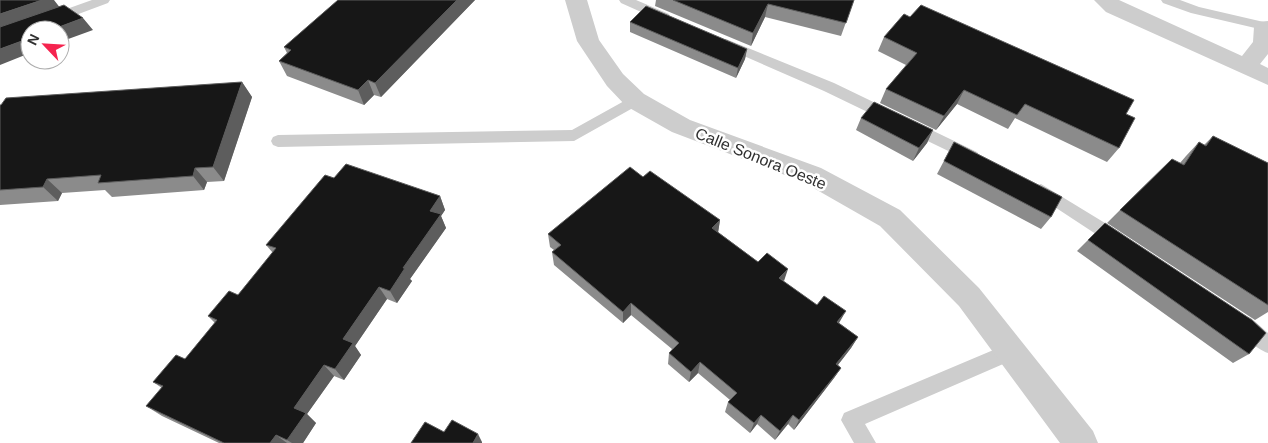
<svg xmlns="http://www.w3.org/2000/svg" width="1268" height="443" font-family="Arial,sans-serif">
<rect width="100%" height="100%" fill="#fff"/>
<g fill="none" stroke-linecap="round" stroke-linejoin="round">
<path fill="#cdcdcd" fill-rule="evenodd" d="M92,0H110L108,3L57,22L52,23L46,19L47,16Z
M619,0H636L669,14L670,17L669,20H659L621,3Z
M1161,0H1180L1199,7L1268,23V31L1191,13L1163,3Z
M726,39L834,83L977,152L980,156L977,160L972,162L967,160L824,91L721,46L719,43L721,40Z
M635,95L640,96L642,100L640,104L574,141L278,147L273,145L271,141L273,137L278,135L572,130Z
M1041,184L1123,234L1125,239L1123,244L1117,246L1111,244L1035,194L1033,190L1035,186Z
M1245,316L1251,318L1268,333V353C1256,349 1241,335 1236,324L1239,318Z
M1010,343L1017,346L1019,352L1017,358L865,424L876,443H854L841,420L844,413Z"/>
<path fill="#cdcdcd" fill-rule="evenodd" d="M565,0H587L599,40L623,74L644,94L690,120L821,168L900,210L979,288L1093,431L1098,443H1060L959,306L880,226L803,182L672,132L626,106L607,86L577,41Z
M1094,0H1119L1242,56L1253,42L1254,27L1257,22L1268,21V54L1260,64L1268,68V85L1106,12Z"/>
</g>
<path fill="#8b8b8b" d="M338,0H475L381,97L374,95L364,105L287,76L279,61L287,53L284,47Z
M656,0H854L841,36L765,17L751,46L655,6Z
M630,22L747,49L745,59L736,78L630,32Z
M884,37L1126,114L1119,148L1107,162L1015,118L1008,129L957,104L936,130L880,103L886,89L906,65L878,51Z
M242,82L252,97L224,181L207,182L204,190L112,197L105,190L62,193L58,201L0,205V105Z
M861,118L933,130L927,143L913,161L856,130Z
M1213,136L1268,163V312L1255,320L1107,223L1120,210L1180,163L1186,156L1199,142L1204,145Z
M954,142L1051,217L1041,229L937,174Z
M643,177L720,220L718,232L858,337L851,348L838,365L841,368L834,378L794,430L788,424L775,440L757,424L750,433L725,412L728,402L730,400L698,373L689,382L668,364L669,353L672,349L631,315L623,323L554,265L552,252L554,250L550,247L548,234Z
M334,178L440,196L445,210L441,216L446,228L410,279L412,281L397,303L387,299L355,346L361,355L344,380L334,376L307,414L316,423L303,443H219L162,416L146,406L162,388L153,382L185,359L215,323L208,316L238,295L273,253L266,245Z
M1105,223L1249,354L1233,363L1077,251Z"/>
<path fill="#5d5d5d" d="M42,0H54L61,9L0,30V14Z
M457,0H475L381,97L375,83Z
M768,4L765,17L751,46L753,33Z
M83,18L93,30L60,42V30H51Z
M30,38V53L0,65V49Z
M747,49L745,59L736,78L738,68Z
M368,80L374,95L364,105L358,90Z
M242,82L252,97L224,181L213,167Z
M964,90L957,104L936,130L944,116Z
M933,130L927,143L913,161L919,148Z
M195,168L207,182L204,190L193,176Z
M47,179L62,193L58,201L43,187Z
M440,196L445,210L441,216L446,228L410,279L412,281L397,303L390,291L403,268L430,211Z
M720,220L718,233L712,228Z
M788,269L784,281L779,278Z
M379,287L387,299L355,346L361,355L344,380L335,369L343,339Z
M631,303V315L623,323V312Z
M846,311L839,323L831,333L837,322Z
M858,337L851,348L830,375L836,364Z
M700,362L698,373L689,382L691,372Z
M324,365L334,376L307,414L316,423L303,443H292L287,440L294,408Z
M841,368L834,378L794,430L799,420Z
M761,415L757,424L750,433L754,423Z
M793,415L788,424L775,440L780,431Z
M478,434L482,442V443H473Z
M276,435L287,443H270Z"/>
<path fill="#171717" stroke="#5d5d5d" d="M0,0H42L0,14Z
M338,0H457L375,83L368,80L358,90L279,61L291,50L284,47Z
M673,0H854L846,23L768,4L753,33Z
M64,5L83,18L51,30H30V38L0,49V27Z
M921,5L1134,100L1126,114L1135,118L1119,148L1025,104L1017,115L964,90L944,116L886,89L917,53L884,37L904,14L910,17Z
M646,6L747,49L738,68L630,22Z
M242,82L213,167L195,168L193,176L98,183L101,175L47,179L43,187L0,190V105H1L6,98Z
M874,102L933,130L919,148L861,118Z
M1213,136L1268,163V305L1120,210L1172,159L1184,165L1199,142L1206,146Z
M954,142L1062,197L1051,217L944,161Z
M346,164L440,196L430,211L441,214L403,268H405L390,291L379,287L343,339L353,343L335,369L324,365L294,408L306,413L287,440L276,435L270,443H224L146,406L163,386L153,382L176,355L185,359L217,320L208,316L229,291L238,295L276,248L266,245L325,175L334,178Z
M630,167L643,177L650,171L720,220L712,228L758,262L767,253L788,269L779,278L817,305L824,296L846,311L837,322L858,337L836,364L841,368L799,420L793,415L780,431L761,415L754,423L728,402L737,393L700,362L691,372L669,353L679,343L631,303L623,312L552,252L561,245L548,234Z
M1105,223L1252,320L1266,333L1249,354L1088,240Z
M452,420L478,434L473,443H411L425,422L444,432Z"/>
<g text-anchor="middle" stroke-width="5" stroke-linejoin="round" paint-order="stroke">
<g font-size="16" fill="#303030" stroke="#fff">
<text transform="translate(761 158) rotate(22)" y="6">Calle Sonora Oeste</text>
</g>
</g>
<g transform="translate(45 45) rotate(295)"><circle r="24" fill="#ffffff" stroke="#acacac"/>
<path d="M0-4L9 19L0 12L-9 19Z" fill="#f5244f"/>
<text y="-8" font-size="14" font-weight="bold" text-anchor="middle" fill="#303030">N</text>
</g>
</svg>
